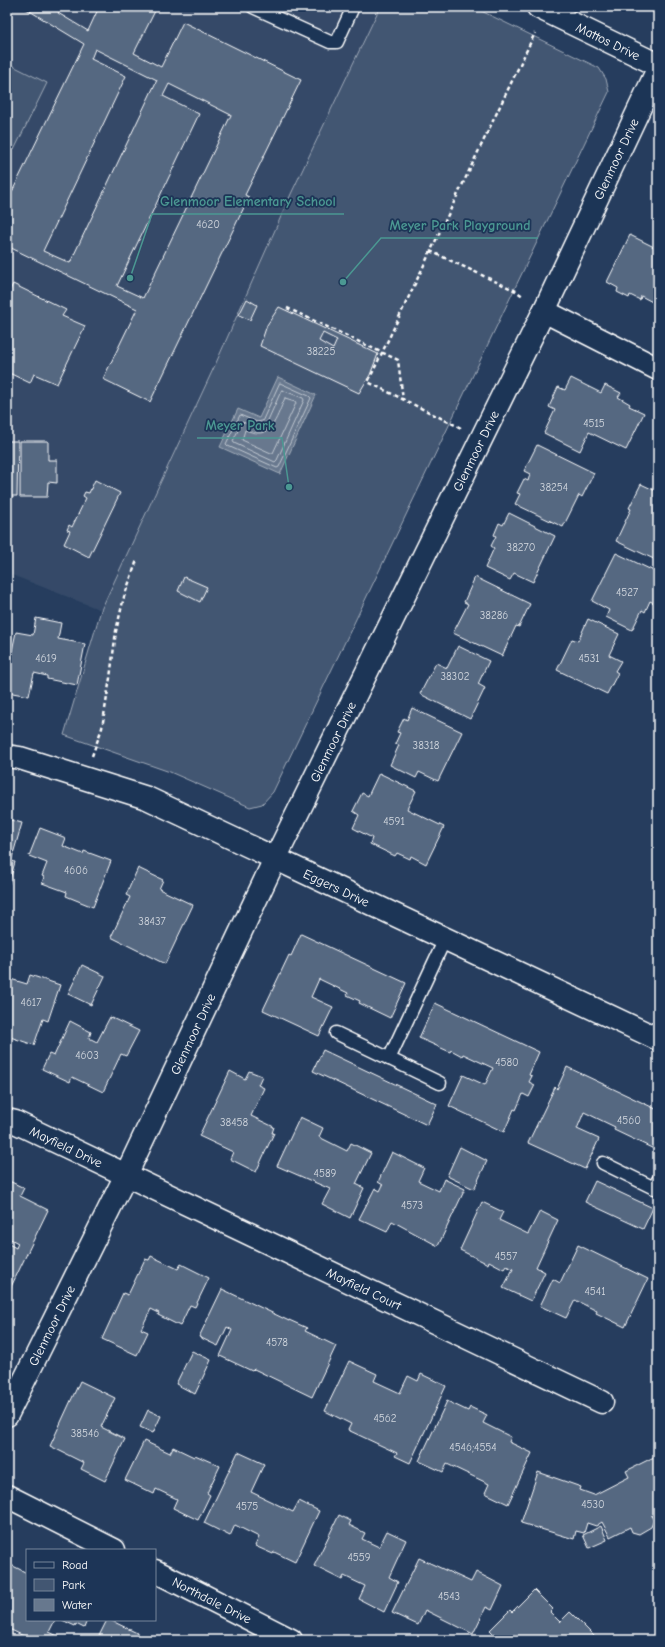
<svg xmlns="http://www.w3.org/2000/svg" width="665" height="1647" font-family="'Comic Neue',sans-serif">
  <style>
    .built { fill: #344a68 }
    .green { fill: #425672; stroke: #a0aab8 }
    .water { fill: #67788e; stroke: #a4aebb }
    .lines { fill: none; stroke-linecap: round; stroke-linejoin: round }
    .shore { stroke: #c2c9d2; stroke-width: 1 }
    .building { fill: #556781; stroke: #fff; fill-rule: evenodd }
    .service-casing { stroke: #fff; stroke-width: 15 }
    .minor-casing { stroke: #fff; stroke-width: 25 }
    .path { stroke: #fff; stroke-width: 2.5; stroke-dasharray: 4 3; stroke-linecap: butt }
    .service { stroke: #1d3557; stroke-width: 12 }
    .minor { stroke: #1d3557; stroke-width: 22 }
    .labels { text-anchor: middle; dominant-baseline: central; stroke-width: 3.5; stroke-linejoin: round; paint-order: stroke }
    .number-label { font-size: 11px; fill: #d4d9e0 }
    .street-label { font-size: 13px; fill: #fff; stroke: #1d3557 }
    .leader { fill: none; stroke: #4b9892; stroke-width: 1.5 }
    .callout-dot { fill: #4b9892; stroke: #1d3557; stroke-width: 1.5 }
    .callout-label { font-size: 14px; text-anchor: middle; font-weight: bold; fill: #4b9892; stroke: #1d3557; stroke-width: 3.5; stroke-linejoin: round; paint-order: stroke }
  </style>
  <rect width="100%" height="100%" fill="#263d5e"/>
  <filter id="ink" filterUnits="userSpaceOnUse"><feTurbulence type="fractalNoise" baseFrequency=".025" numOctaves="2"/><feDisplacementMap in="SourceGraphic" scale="8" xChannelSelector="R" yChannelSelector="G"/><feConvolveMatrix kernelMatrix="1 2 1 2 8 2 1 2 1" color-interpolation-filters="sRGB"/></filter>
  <g filter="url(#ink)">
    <!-- built -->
    <path class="built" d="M7 7H380L291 194 216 363 101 610 7 573Z"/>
    <!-- green -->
    <g class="green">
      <path d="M380 7H473L599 68 606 79 609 92 273 792 262 804 250 807 170 772 64 735 101 610 216 363 291 194Z"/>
      <path d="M7 63 47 83 14 150 7 147Z"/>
    </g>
    <!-- water -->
    <path class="water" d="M278 377 316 395 280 474 220 447 238 409 259 418Z"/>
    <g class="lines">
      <!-- shore -->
      <g class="shore">
        <path d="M280 383 309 396 311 398 279 467 277 468 228 446 226 444 240 415 257 422 262 421Z"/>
        <path d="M282 390 303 398 304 400 277 460 275 462 234 443 233 441 242 422 258 427 266 424Z"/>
        <path d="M285 398 295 401 296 403 273 453H271L242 440 245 430C249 431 253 433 258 433 274 434 279 410 285 398Z"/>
      </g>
    </g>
    <!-- building -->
    <g class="building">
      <path d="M23 7H62L58 13 88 31 99 7H157L134 53 161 67 183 22 301 80 245 195 249 197 150 402 103 379 137 309 7 246V202L84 44ZM95 49 157 80 70 263 43 251 126 76 91 59ZM169 84 231 115 143 298 117 286 199 114 163 96Z"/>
      <path d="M630 235 658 249V305L641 296 640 300 630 295 629 298 617 292 618 288 607 282Z"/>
      <path d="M13 284 66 310 62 316 85 326 57 384 34 374 30 383 7 372V289L10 290Z"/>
      <path d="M247 299 257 305 250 320 239 315Z"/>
      <path d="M279 307 378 354 370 375 359 393 260 346 267 325ZM323 333 337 340 333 349 319 341Z"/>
      <path d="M571 378 601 393 605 385 621 393 618 397 630 404 629 406 644 413 626 450 589 432 580 451 544 433 555 410 549 407 558 387 565 390Z"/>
      <path d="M7 441H18L17 496H7Z"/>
      <path d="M20 441H48V460H57V483L48 482 47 497H20Z"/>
      <path d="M537 445 594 473 582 497 579 495 563 527 515 504 520 494 517 493 524 479 528 481 530 474 524 471Z"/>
      <path d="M95 480 120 493 89 557 64 544 70 531 67 530 69 525 72 527 86 498 83 496 85 492 89 493Z"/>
      <path d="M641 484 658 492V561L616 541 631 509 629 508Z"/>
      <path d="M509 513 555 536 533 582 514 573 510 580 485 568 494 548 491 546 496 536 494 535 499 523 503 525Z"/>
      <path d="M616 553 658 573V595L654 603 650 601 645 612 642 610 632 630 606 617 609 610 592 601Z"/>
      <path d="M184 577 207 587 200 602 178 591Z"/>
      <path d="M475 577 530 604 519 627 516 626 502 656 453 633 468 604 464 602Z"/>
      <path d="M36 618 61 623 58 639 85 644 77 685 47 679V676L34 673 29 696 7 692V665L10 651H12L16 632 33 635Z"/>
      <path d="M588 619 619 634 609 655 621 661 615 671 618 673 607 694 557 670 572 639 578 641Z"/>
      <path d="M458 646 489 661 478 684 485 688 470 719 420 694 436 663 447 668Z"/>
      <path d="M412 708 462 732 438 781 419 772 416 778 390 765 399 745 395 744 400 733 397 732 404 718 407 720Z"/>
      <path d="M379 773 416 791 407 809 444 827 426 864 411 856 410 859 397 853 395 856 370 844 372 838 353 828 359 815 353 811 362 793 368 796Z"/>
      <path d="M7 819 22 823 11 861 15 862 7 890Z"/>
      <path d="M40 828 66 838 63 846 83 854 84 851 111 861 93 907 66 896 67 892 42 883 44 877 42 876 47 863 29 856Z"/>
      <path d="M138 868 163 880 159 889 193 905 165 964 111 937 130 897 126 895Z"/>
      <path d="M301 934 406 983 390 1018 359 1003 360 1001 347 995 348 993 319 979 311 997 333 1007 319 1036 263 1010 289 955 291 956Z"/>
      <path d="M82 965 105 976 91 1005 68 994Z"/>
      <path d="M30 975 60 985 48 1021 43 1019 34 1045 7 1036V978L27 984Z"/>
      <path d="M435 1003 539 1052 529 1075 532 1076 529 1082 535 1085 529 1097 523 1094 516 1110 514 1109 504 1132 449 1106 463 1075 485 1085 493 1068 463 1054 462 1056 451 1050 450 1052 419 1038Z"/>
      <path d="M110 1017 139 1031 126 1056 121 1054 103 1092 72 1077 70 1082 42 1069 49 1054 54 1056 70 1021 91 1032 89 1038 97 1042Z"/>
      <path d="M323 1050 437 1104 427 1125 313 1071Z"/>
      <path d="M567 1067 658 1110V1146L656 1150 614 1130 615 1127 584 1112 577 1129 599 1139 585 1169 528 1143 555 1087 557 1089Z"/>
      <path d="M230 1071 245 1079 249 1071 262 1076 258 1085 264 1088 251 1116 274 1127 272 1133H274L256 1172 230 1159 233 1152 199 1136Z"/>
      <path d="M300 1117 323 1128 319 1137 347 1151 351 1143 371 1153 356 1184 364 1188 350 1218 322 1204 330 1189 277 1166Z"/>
      <path d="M460 1147 487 1161 474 1189 447 1176Z"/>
      <path d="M392 1152 424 1168 418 1181 439 1191 444 1179 465 1189 438 1246 392 1221 387 1232 359 1219 375 1188 380 1191 383 1185 378 1182Z"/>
      <path d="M7 1180 24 1188 20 1196 48 1210 8 1293 7 1243 16 1248 18 1243 7 1237Z"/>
      <path d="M595 1181 653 1208 643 1229 585 1202Z"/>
      <path d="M482 1202 503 1212 499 1220 528 1234 540 1211 558 1220 536 1267 545 1272 531 1301 503 1288 513 1269 506 1266 504 1269 489 1261 488 1264 460 1250Z"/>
      <path d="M578 1245 648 1279 625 1327 596 1313 597 1311 575 1300 566 1318 540 1306 553 1279 560 1283Z"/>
      <path d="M151 1256 178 1269 181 1264 209 1278 195 1307 190 1305 180 1326 158 1315 159 1313 151 1309 141 1329 148 1332 137 1355 102 1339 123 1293 128 1295 145 1259 149 1260Z"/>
      <path d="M222 1289 289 1321V1320L307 1328 305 1331 336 1346 312 1397 254 1369 252 1371 220 1356 232 1330 227 1327 218 1346 199 1337Z"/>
      <path d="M192 1351 211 1360 195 1394 176 1384Z"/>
      <path d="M349 1361 377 1374 374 1381 400 1393 408 1376 418 1381 421 1374 446 1386 410 1463 395 1456 397 1453 348 1430 351 1424 325 1411Z"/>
      <path d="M80 1381 115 1398 101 1427 125 1439 105 1481 81 1469 84 1463 50 1446Z"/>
      <path d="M447 1401 468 1411 470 1407 487 1415 483 1423 511 1437 509 1442 532 1453 508 1504 485 1493 489 1484 447 1464 443 1472 419 1461Z"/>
      <path d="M148 1410 161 1416 153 1433 140 1427Z"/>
      <path d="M144 1441 170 1453 173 1447 194 1457 195 1455 220 1466 207 1493 210 1495 198 1520 173 1508 177 1499 156 1489 154 1494 125 1480Z"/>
      <path d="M238 1452 264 1464 251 1492 293 1512 299 1501 319 1511 295 1562 274 1552 273 1554 255 1546 259 1537 235 1525 230 1536 204 1523Z"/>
      <path d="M658 1455V1513L651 1516 654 1520 651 1527 639 1534 632 1532 630 1527 610 1537 602 1522 596 1526 587 1523 584 1533 576 1531 574 1539 521 1523 538 1472 581 1487 580 1490 594 1495 629 1477 626 1471Z"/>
      <path d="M339 1515 351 1521 349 1525 365 1533 362 1539 379 1547 387 1531 406 1540 389 1577 398 1582 384 1612 359 1599 365 1586 344 1576 342 1580 314 1566Z"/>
      <path d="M601 1526 607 1540 589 1548 583 1535Z"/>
      <path d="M419 1558 471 1582 476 1572 503 1586 492 1610 486 1607 473 1634 425 1610 418 1625 392 1613Z"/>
      <path d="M11 1565 27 1573V1620H55L49 1632 67 1640H38L31 1637 30 1639 7 1628V1573Z"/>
      <path d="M534 1590 553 1609 550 1612 560 1622 570 1612 598 1640H500L490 1630 510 1610 512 1612Z"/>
      <path d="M62 1620H87L84 1628 76 1624 75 1626Z"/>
      <path d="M107 1620H110L137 1633 136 1637 142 1640H97Z"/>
    </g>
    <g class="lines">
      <defs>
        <g id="service">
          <path d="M253 7 330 42H337L353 7"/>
          <path d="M336 1033 440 1083"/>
          <path d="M389 1059 445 939"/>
          <path d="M603 1163 654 1188 658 1180"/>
        </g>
        <g id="minor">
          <path id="s1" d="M538 7 658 65"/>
          <path d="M544 311 658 369"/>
          <path id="s2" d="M7 756 20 758 147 798 658 1039"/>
          <path id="s3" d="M7 1120 15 1122 602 1402"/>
          <path id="s4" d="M7 1415 126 1175 275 859 544 311 658 69"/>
          <path d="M7 1496 114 1550"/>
          <path id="s5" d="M155 1571 291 1640"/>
        </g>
      </defs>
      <!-- service casing -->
      <use href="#service" class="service-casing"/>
      <!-- minor casing -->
      <use href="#minor" class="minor-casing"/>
      <!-- path -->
      <g class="path">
        <path d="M430 251 516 291 524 297"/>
        <path d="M287 308 398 360 403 400"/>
        <path d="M461 428 368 382 535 33"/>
        <path d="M92 756 102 728 110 678 116 631 124 597 137 560"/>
      </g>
      <!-- service -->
      <use href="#service" class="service"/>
      <!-- minor -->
      <use href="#minor" class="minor"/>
    </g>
  </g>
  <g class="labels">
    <!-- number labels -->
    <g class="number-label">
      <text x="208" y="224">4620</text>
      <text x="321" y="351">38225</text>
      <text x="594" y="423">4515</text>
      <text x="554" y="487">38254</text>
      <text x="521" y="547">38270</text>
      <text x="627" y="592">4527</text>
      <text x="494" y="615">38286</text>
      <text x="46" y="658">4619</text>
      <text x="589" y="658">4531</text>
      <text x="455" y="676">38302</text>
      <text x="426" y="745">38318</text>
      <text x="394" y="821">4591</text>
      <text x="76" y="870">4606</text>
      <text x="152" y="921">38437</text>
      <text x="31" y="1002">4617</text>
      <text x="87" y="1055">4603</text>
      <text x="507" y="1062">4580</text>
      <text x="629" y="1120">4560</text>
      <text x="234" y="1122">38458</text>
      <text x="325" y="1173">4589</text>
      <text x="412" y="1205">4573</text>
      <text x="506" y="1256">4557</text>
      <text x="595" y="1291">4541</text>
      <text x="277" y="1342">4578</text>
      <text x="385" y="1418">4562</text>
      <text x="85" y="1433">38546</text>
      <text x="473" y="1447">4546;4554</text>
      <text x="593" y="1504">4530</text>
      <text x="247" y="1506">4575</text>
      <text x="359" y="1557">4559</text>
      <text x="449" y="1596">4543</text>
    </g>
    <!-- street labels -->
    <g class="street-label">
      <text stroke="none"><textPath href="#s1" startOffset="78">Mattos Drive</textPath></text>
      <text stroke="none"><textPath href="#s4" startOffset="1396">Glenmoor Drive</textPath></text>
      <text stroke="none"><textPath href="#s4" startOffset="1072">Glenmoor Drive</textPath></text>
      <text stroke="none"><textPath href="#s4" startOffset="748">Glenmoor Drive</textPath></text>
      <text stroke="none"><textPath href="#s2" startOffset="356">Eggers Drive</textPath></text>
      <text stroke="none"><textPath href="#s4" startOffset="424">Glenmoor Drive</textPath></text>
      <text stroke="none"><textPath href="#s3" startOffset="65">Mayfield Drive</textPath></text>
      <text stroke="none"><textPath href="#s3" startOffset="395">Mayfield Court</textPath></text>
      <text stroke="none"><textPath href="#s4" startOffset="100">Glenmoor Drive</textPath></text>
      <text stroke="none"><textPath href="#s5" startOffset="64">Northdale Drive</textPath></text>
    </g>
  </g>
  <!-- callouts -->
  <path class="leader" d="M130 278L152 214H344M343 282L381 238H538M289 487L282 438H197"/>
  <g class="callout-dot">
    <circle cx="130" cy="278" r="4"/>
    <circle cx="343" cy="282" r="4"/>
    <circle cx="289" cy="487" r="4"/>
  </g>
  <g class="callout-label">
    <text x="248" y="206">Glenmoor Elementary School</text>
    <text x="460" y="230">Meyer Park Playground</text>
    <text x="240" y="430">Meyer Park</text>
  </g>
  <!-- margin -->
  <rect width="665" height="1647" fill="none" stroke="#1d3557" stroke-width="24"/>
  <rect x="12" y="12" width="641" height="1623" fill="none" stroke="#fff" stroke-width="1.5" filter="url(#ink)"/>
  <!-- legend -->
  <rect x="26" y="1549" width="130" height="72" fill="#1d3557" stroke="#77869a"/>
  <rect x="34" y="1562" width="20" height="6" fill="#1d3557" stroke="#77869a"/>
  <text x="62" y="1569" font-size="12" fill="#ffffff">Road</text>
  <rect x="34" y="1579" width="20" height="12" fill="#425672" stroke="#77869a"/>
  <text x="62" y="1589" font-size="12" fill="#ffffff">Park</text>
  <rect x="34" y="1599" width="20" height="12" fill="#67788e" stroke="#77869a"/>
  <text x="62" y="1609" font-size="12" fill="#ffffff">Water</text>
</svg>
